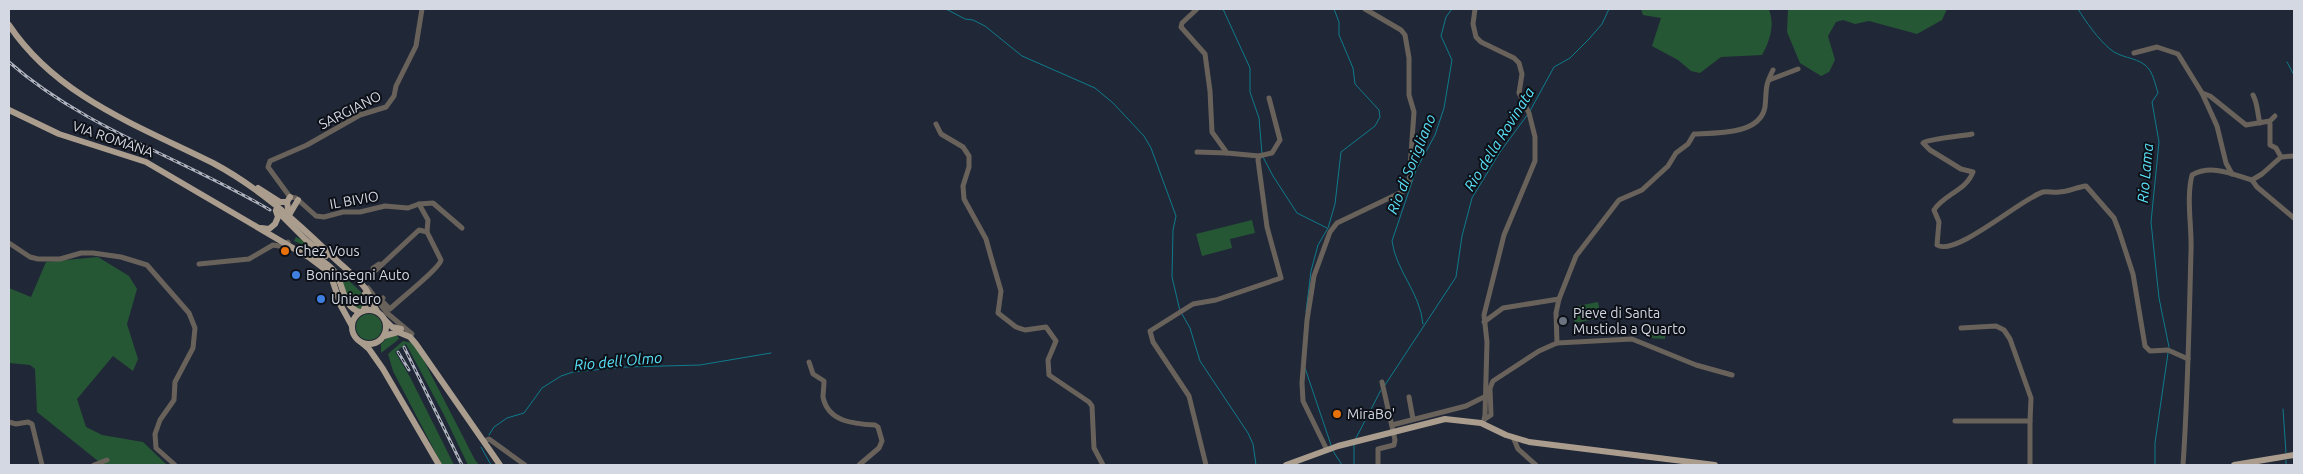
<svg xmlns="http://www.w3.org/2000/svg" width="2303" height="474" font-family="Ubuntu,sans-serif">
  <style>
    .green { fill: #265734 }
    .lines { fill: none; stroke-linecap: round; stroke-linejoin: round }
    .stream { stroke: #0e7c8c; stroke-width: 1 }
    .minor { stroke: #69625b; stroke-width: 5 }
    .major { stroke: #aa9d8d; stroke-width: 6 }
    .rail-casing { stroke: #aeb3bf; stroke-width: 3 }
    .rail { stroke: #0d1017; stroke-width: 1; stroke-dasharray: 4; stroke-linecap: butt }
    .food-dot { fill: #e8710a; stroke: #0d1017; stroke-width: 2 }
    .shop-dot { fill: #3f7fe0; stroke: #0d1017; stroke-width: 2 }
    .worship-dot { fill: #6b7280; stroke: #0d1017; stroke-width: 2 }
    .labels { text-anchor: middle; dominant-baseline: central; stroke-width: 4; stroke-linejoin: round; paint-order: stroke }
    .street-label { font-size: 14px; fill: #d3d8e3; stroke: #0d1017 }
    .poi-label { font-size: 14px; fill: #d3d8e3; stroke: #0d1017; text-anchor: start }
    .water-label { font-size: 15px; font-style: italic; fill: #5ae2f9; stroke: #0d1017 }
  </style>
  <rect width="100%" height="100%" fill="#202737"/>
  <!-- green -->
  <g class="green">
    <path d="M1641 9H1769C1775 26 1770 40 1762 55L1721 57 1700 73 1691 71 1678 60 1652 46 1661 18 1643 15Z"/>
    <path d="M1788 9H1947L1942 20 1917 34 1869 21 1855 24 1843 20 1836 22 1828 36 1835 60 1829 72 1821 76 1800 63 1787 32Z"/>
    <path d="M1252 220 1255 233 1230 239 1232 248 1202 256 1196 234Z"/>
    <path d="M296 237 306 242 360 291 365 298 364 307 360 309 352 306 342 282 312 253 310 248 294 241Z"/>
    <path d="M98 257 129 276 137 289 127 324 138 359 133 371 113 356 77 399 86 427 102 435 143 442 167 465H103L37 412 35 369 30 365 9 363V288L31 297 46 262Z"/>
    <path d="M1598 302 1601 318 1575 323 1572 307Z"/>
    <circle cx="369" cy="327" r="13"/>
    <path d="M1650 324 1666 325 1667 335H1665V339L1648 338Z"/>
    <path d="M397 335 399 339 381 353V344L389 336Z"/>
    <path d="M403 341 412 343 421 355 475 460 479 465H468L444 415 406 344 395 352 410 377 454 465H442L393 371 388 354Z"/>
  </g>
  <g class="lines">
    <!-- stream -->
    <g class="stream">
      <path d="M946 9 965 19 973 20 985 26 1022 56 1095 88 1113 103 1144 136 1151 148 1176 216 1173 230 1172 277 1180 311"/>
      <path d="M1223 9 1250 68V92L1259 118 1262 154"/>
      <path d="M2078 9C2086 22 2098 39 2110 49 2120 58 2135 57 2145 65 2153 71 2155 84 2158 93L2152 102 2159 142 2151 222 2159 298 2169 347"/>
      <path d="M2287 62 2294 75"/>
      <path d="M1530 111 1554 67 1570 58 1589 39 1602 24 1609 9"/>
      <path d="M1263 157 1273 176 1297 213 1327 228"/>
      <path d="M1306 312 1311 271 1318 245 1328 228 1335 204 1341 152 1375 126 1380 117 1379 110 1355 84 1353 68 1339 35V22L1334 9"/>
      <path d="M1182 314 1190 328 1200 361 1248 433 1253 444 1256 465"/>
      <path d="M1423 324C1420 292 1396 271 1392 241L1416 170 1435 135 1444 108 1452 60 1441 36 1446 17 1452 9"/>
      <path d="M1305 368 1331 445"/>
      <path d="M1385 385 1456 277 1462 236 1472 198 1500 152 1528 114"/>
      <path d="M2283 409 2286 453"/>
      <path d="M489 435 494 427 507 418 524 413 542 388 561 376 573 372 626 367 700 365 771 353"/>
      <path d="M1355 440 1381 390"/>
      <path d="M481 447 491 465"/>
      <path d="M1333 451 1342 465"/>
      <path d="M2286 460V465"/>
      <path d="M1354 465V443"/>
      <path d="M2155 465V443L2168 353"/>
    </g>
    <!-- minor -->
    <g class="minor">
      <path d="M422 9 416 46 396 86 394 96 386 107 360 115 307 145 270 161 268 167 290 197 296 198 316 216 324 217 343 212H360L385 206 408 208 419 204 428 220 427 232"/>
      <path d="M1197 9 1182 23 1181 27 1205 54 1210 91 1212 132 1227 153 1259 156"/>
      <path d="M1475 9 1473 24 1476 37 1481 42 1514 58 1519 63 1522 74 1519 93 1529 113 1535 137V161L1504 235 1484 315 1487 342 1485 415 1483 424"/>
      <path d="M2134 53 2157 47 2178 54 2202 93 2217 126 2226 163 2232 174"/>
      <path d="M1769 80 1798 69"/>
      <path d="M2202 93 2210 96 2246 125 2270 121 2275 116"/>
      <path d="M2253 95C2258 104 2257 113 2260 123"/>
      <path d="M936 124 941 134 963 147 969 156V167L963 186 964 199 986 239 991 257 1001 291 998 313 1016 327 1025 330 1046 327 1056 341 1048 360 1049 375 1089 402 1092 406 1094 448 1103 465"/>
      <path d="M2270 124V145L2276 148 2281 157"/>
      <path d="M1972 134C1963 136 1927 139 1923 143L1930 150 1961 169 1973 172C1966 191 1944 194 1934 210L1939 222 1937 245C1956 257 2022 198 2043 192 2048 191 2054 193 2059 192 2068 192 2077 187 2086 186L2114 218 2119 231 2133 274 2145 346 2150 351 2168 350 2188 359"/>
      <path d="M1197 152 1227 153"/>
      <path d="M2294 156 2281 157 2262 174 2252 180 2257 187 2294 218"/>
      <path d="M419 204 433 203 462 228"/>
      <path d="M9 243 30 257 38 259H60L81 253H93L121 257 147 265 189 313 195 328 193 348 175 382 174 400 160 420 155 434 156 448 175 465"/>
      <path d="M199 264 249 259 273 245 279 246 288 242"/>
      <path d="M381 265 379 264 373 268 374 272 419 230 427 232 441 260C440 268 399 300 390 309L381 300 383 298"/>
      <path d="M368 288 387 313 412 334"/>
      <path d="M1484 322 1503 308 1559 299 1576 256 1619 200 1642 190 1668 166 1676 153 1688 144 1694 134C1716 133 1760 135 1765 107 1767 89 1764 88 1773 70"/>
      <path d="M1961 328 1996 326 2004 330 2010 339 2031 398 2030 421"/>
      <path d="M1557 343 1632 339 1696 365 1732 375"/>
      <path d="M809 362 813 374 824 381C824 387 823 392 823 397 828 422 854 424 875 425L878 427 882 441 879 448 859 465"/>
      <path d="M1409 397 1413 419"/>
      <path d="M1485 419 1491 415 1490 388 1493 381 1539 351 1557 343 1556 313 1559 299"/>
      <path d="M1955 421H2030V465"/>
      <path d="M9 422 16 424 28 422 32 424 42 465"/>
      <path d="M1392 425 1466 406 1484 397"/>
      <path d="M1513 437 1518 449 1536 465"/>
      <path d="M484 441 489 439 525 465"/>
      <path d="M1327 450 1303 401 1302 383 1307 320 1314 276 1330 232 1337 223 1406 190 1409 182 1414 112 1409 95V58L1405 35 1401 30 1365 9"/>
      <path d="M94 465 107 460"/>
      <path d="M1206 465 1189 396 1153 342 1150 331 1193 304 1216 300 1281 278 1267 227 1258 160 1259 156 1272 153 1280 140 1269 98"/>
      <path d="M1378 465V449L1394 445 1395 440 1382 382"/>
      <path d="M2183 465C2188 394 2189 323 2191 251 2192 226 2186 199 2192 175 2211 164 2232 174 2252 180"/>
    </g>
    <!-- major -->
    <g class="major">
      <path d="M9 25C57 97 139 126 213 163 258 187 296 221 332 256 343 267 356 276 365 288 370 295 372 304 377 311"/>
      <path d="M9 110 59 134 146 162 310 258 326 270 332 279 341 306 352 326"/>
      <path d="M258 188 280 202H287"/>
      <path d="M276 210 306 240 326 256"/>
      <path d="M289 215 287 202 290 197"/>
      <path d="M289 215 298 200"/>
      <path d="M261 228 269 229 275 224 278 217 276 211"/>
      <path d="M306 251C316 257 327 262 334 271 345 285 341 306 360 312"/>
      <circle cx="369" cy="327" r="17"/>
      <path d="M363 311 367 303 365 294"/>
      <path d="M385 320 392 327 401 329"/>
      <path d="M384 336 398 332 410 337 416 344 500 465"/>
      <path d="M362 343 369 349 383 369 439 465"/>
      <path d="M1286 465 1338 446 1445 419 1481 423 1506 435 1529 442 1715 465"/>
      <path d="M2234 465 2294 455"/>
    </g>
    <defs>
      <g id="rail">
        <path d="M9 62C84 128 184 159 270 210"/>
        <path d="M404 347 462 465"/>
        <path d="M398 352 409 370"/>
      </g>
    </defs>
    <!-- rail casing -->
    <use href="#rail" class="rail-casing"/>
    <!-- rail -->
    <use href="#rail" class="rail"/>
  </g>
  <!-- markers -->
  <g class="food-dot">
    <circle cx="285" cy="251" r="5"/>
    <circle cx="1337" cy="414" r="5"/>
  </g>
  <g class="shop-dot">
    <circle cx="296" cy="275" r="5"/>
    <circle cx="321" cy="299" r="5"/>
  </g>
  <circle class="worship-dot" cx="1563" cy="321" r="5"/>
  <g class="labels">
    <!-- street labels -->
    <g class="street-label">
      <text transform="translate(350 110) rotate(-27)">SARGIANO</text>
      <text transform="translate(113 139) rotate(19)">VIA ROMANA</text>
      <text transform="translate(354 200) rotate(-10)">IL BIVIO</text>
    </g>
    <!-- poi labels -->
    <g class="poi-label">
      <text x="295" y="251">Chez Vous</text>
      <text x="306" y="275">Boninsegni Auto</text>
      <text x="331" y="299">Unieuro</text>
      <text x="1573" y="313">Pieve di Santa<tspan x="1573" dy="16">Mustiola a Quarto</tspan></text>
      <text x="1347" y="414">MiraBo'</text>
    </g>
    <!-- water labels -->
    <g class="water-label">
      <text transform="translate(1499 139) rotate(-58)">Rio della Rovinata</text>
      <text transform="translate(1411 164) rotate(-68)">Rio di Sorigliano</text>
      <text transform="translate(2145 173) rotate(-85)">Rio Lama</text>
      <text transform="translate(618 361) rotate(-5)">Rio dell'Olmo</text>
    </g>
  </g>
  <!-- border -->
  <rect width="2303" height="474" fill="none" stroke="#d3d8e3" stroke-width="20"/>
</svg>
